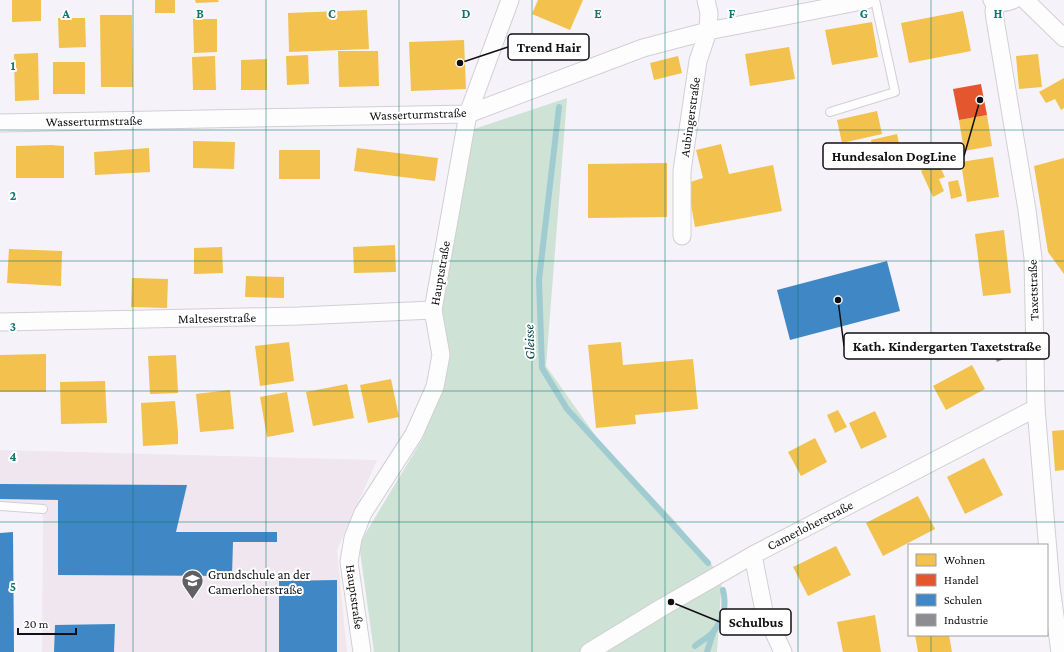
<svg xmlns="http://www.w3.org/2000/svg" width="1064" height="652" font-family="'Crimson Pro',serif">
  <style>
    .education { fill: #f0e6f0 }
    .green { fill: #cee2d6 }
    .homes { fill: #f2c14e }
    .shops { fill: #e4572e }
    .schools { fill: #3f88c5 }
    .industry { fill: #8d8d92 }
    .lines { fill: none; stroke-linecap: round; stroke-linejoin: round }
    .stream { stroke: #a0ccd1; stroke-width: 6 }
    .lane-casing { stroke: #d1cfd3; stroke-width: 10 }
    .street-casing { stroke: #d1cfd3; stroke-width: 19 }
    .lane { stroke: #fefdfe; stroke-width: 8 }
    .street { stroke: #fefdfe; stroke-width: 17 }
    .grid { fill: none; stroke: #0f766e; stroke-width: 1; stroke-opacity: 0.55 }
    .labels { text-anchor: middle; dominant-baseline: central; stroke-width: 4; stroke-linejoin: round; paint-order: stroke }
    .street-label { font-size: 13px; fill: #100f13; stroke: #fff }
    .poi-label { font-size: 13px; fill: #100f13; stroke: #fff; text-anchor: start }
    .water-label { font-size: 14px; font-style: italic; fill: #004044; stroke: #fff }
    .grid-label { font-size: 13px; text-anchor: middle; font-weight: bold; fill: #0f766e; stroke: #fff; stroke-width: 4; stroke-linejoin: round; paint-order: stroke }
    .leader { fill: none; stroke: #100f13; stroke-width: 1.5 }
    .callout-dot { fill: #100f13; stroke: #fff; stroke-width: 1.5 }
    .callout { fill: #fff; stroke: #100f13; stroke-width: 1.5 }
    .callout-label { font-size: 14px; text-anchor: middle; font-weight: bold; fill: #100f13 }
  </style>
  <rect width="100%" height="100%" fill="#f5f3f9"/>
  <!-- education -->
  <path class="education" d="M0 450 377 460 337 550 347 652H42L43 507 0 506Z"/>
  <!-- green -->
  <path class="green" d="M567 98 546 366 600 442 675 521 722 577 717 652H374L359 544 423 438 441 388 448 355 442 304 474 129Z"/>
  <!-- homes -->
  <g class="homes">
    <path d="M12 0H41V21L12 22Z"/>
    <rect x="155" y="0" width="20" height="13"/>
    <path d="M195 0H218L219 2 196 3Z"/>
    <path d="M538 0H583L570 30 532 14Z"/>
    <path d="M367 10 369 49 289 52 288 13Z"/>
    <path d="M963 11 971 51 909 63 901 23Z"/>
    <path d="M100 15H132L133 87H101Z"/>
    <path d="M58 18H85L86 47 59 48Z"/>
    <path d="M193 19H217V52L194 53Z"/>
    <path d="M872 22 878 57 832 65 825 30Z"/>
    <path d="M464 40 466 89 411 91 409 42Z"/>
    <path d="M789 47 795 79 750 86 745 54Z"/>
    <path d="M338 51H378L379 86 339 87Z"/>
    <path d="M38 53 39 100 15 101 14 54Z"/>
    <path d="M1038 54 1042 87 1019 89 1016 56Z"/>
    <path d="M308 55 309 84 287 85 286 56Z"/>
    <path d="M215 56 216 90H193L192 57Z"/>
    <path d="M678 56 682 73 654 80 650 63Z"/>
    <path d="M267 59V90H241V60Z"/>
    <rect x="53" y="62" width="32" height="32"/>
    <path d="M1064 78V108L1061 110 1055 99 1046 103 1039 92Z"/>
    <path d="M877 111 882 134 842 143 837 120Z"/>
    <path d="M987 115 992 146 964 151 959 120Z"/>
    <path d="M897 134 902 158 876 164 871 140Z"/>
    <path d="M193 141 235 142 234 169 193 168Z"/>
    <path d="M721 144 729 174 773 165 782 211 695 227 687 183 703 178 696 150Z"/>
    <path d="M51 145 64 146V178H16V146Z"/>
    <path d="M149 148 150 172 95 175 94 152Z"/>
    <path d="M357 148 438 158 435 181 354 171Z"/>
    <rect x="279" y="150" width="41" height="29"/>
    <path d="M993 157 999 197 967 202 961 162Z"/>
    <path d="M1064 158V274L1048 252 1034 166Z"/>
    <path d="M667 163V217L588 218V164Z"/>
    <path d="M938 163 945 177 939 179 944 191 933 197 921 171Z"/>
    <path d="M958 180 962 196 951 199 948 182Z"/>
    <path d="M1004 230 1011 293 983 296 975 234Z"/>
    <path d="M395 245 396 272 354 273 353 247Z"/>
    <path d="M222 247 223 273 194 274V248Z"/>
    <path d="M9 249 62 251 61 286 7 283Z"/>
    <path d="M246 276 284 277V298L245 297Z"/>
    <path d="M132 278 168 279 167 308 131 307Z"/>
    <path d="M289 342 294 381 260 386 255 346Z"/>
    <path d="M621 342 623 365 693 359 698 409 635 415 636 424 596 428 588 345Z"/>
    <path d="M46 354V392H0V355Z"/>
    <path d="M176 355 178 393 150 394 148 356Z"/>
    <path d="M972 365 985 389 946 410 933 386Z"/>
    <path d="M391 379 399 417 368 423 360 385Z"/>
    <path d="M105 381 107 423 61 424 60 382Z"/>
    <path d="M347 384 354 418 313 426 306 392Z"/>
    <path d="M230 390 234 429 200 432 196 394Z"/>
    <path d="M287 392 294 432 267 437 260 397Z"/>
    <path d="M175 401 178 432V444L143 446 141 403Z"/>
    <path d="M838 410 847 427 835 433 827 415Z"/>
    <path d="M875 411 887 437 861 449 849 423Z"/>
    <path d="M1064 430V470L1055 471 1052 431Z"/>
    <path d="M815 438 827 462 801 476 788 452Z"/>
    <path d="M984 458 1003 495 965 514 947 477Z"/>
    <path d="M918 496 935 529 883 556 866 523Z"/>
    <path d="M836 546 851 575 808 596 793 567Z"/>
    <path d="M875 615 881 652H843L837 622Z"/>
    <path d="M915 635H949L952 652H918Z"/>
  </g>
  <!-- shops -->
  <path class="shops" d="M981 84 987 115 959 120 953 89Z"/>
  <!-- schools -->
  <g class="schools">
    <path d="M887 261 900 311 790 340 777 290Z"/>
    <path d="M0 484 187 485 176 532H277V542H233L232 576 58 575V500L0 499Z"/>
    <path d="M13 532 14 652H0V533Z"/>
    <path d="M337 580V652H279V581Z"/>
    <path d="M115 624 114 652H54L55 625Z"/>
  </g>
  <!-- industry -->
  <path class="industry" d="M1008 339 1015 354 997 362 990 347Z"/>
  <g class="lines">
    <!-- stream -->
    <g class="stream">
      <path d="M559 107 539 280 542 368 567 409 708 563"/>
      <path d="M695 646C701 641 709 637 713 632 724 619 727 606 723 590"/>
      <path d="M707 652 713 633"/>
    </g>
    <defs>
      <g id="lane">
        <path d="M830 112 895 92 875 0"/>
        <path d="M0 506 43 509"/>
      </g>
      <g id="street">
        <path d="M992 0C999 4 1006 3 1013 0"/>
        <path d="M1025 0 1064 38"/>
        <path d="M996 2 994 11 995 19 1027 210 1033 258 1036 408 1051 587 1060 652"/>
        <path d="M0 123 468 114 643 48 708 31 867 0"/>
        <path d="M682 236V171L698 61 708 31 709 13 706 0"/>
        <path d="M0 322 299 316 433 310"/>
        <path d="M753 555 764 611 783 652"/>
        <path d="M362 652 349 562 353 538 363 513 414 434 435 387 441 355 433 310 468 114 510 0"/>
        <path d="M589 652 661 608 753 555 1036 408"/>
      </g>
    </defs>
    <!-- lane casing -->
    <use href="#lane" class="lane-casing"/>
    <!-- street casing -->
    <use href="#street" class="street-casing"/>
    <!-- lane -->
    <use href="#lane" class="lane"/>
    <!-- street -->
    <use href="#street" class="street"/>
  </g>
  <!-- grid -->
  <path class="grid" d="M133 0V652M266 0V652M399 0V652M532 0V652M665 0V652M798 0V652M931 0V545M0 130H1064M0 261H1064M0 391H1064M0 522H1064M931 635V652"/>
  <!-- icons -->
  <defs>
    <symbol id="school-pin" viewBox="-11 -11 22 30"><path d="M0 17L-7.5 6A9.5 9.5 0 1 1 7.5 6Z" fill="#605f64" stroke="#fff"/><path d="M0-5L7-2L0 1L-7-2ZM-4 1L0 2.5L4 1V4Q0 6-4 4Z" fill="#fff"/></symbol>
  </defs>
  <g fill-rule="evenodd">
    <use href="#school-pin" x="180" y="568" width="25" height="34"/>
  </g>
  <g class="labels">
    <!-- street labels -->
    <g class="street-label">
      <text transform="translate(418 114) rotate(-2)">Wasserturmstraße</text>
      <text transform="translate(690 117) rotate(-82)">Aubingerstraße</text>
      <text transform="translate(94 121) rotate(-1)">Wasserturmstraße</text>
      <text transform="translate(440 273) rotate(-80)">Hauptstraße</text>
      <text transform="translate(1033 290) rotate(-92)">Taxetstraße</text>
      <text transform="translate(217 318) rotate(-1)">Malteserstraße</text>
      <text transform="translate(810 525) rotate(-27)">Camerloherstraße</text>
      <text transform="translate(355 597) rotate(82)">Hauptstraße</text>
    </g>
    <!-- poi labels -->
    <g class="poi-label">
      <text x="208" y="574">Grundschule an der<tspan x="208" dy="15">Camerloherstraße</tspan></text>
    </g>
    <!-- water labels -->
    <g class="water-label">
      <text transform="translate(529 342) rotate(-92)">Gleisse</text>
    </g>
  </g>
  <g class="grid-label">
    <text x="66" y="18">A</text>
    <text x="200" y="18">B</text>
    <text x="332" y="18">C</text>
    <text x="466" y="18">D</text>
    <text x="598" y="18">E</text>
    <text x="732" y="18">F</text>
    <text x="864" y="18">G</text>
    <text x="998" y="18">H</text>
    <text x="13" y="70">1</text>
    <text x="13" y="200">2</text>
    <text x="13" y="331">3</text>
    <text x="13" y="461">4</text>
    <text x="13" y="591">5</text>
  </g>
  <!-- callouts -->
  <path class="leader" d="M460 63L508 47M980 100L964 156M838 300L844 346M671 602L720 622"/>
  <g class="callout-dot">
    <circle cx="460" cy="63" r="4"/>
    <circle cx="980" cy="100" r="4"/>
    <circle cx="838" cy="300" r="4"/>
    <circle cx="671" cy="602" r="4"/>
  </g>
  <g class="callout">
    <rect x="508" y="34" width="81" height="26" rx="4"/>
    <rect x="823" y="143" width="141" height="26" rx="4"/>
    <rect x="844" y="333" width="205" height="26" rx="4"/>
    <rect x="720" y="609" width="71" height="26" rx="4"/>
  </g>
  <g class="callout-label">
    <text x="549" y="52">Trend Hair</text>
    <text x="894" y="161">Hundesalon DogLine</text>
    <text x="947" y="351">Kath. Kindergarten Taxetstraße</text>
    <text x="756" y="627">Schulbus</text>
  </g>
  <!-- legend -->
  <rect x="908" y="544" width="140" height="92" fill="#ffffff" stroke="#9f9fa1"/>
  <rect x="916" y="554" width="20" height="12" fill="#f2c14e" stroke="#9f9fa1"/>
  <text x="944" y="564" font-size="12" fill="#100f13">Wohnen</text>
  <rect x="916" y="574" width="20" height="12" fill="#e4572e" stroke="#9f9fa1"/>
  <text x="944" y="584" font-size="12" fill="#100f13">Handel</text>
  <rect x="916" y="594" width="20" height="12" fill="#3f88c5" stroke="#9f9fa1"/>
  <text x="944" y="604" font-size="12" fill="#100f13">Schulen</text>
  <rect x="916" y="614" width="20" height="12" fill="#8d8d92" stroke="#9f9fa1"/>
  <text x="944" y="624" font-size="12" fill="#100f13">Industrie</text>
  <!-- scale -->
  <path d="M18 628v6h58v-6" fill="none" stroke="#100f13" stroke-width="2"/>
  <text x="24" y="628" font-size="12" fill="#100f13" stroke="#ffffff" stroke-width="3" paint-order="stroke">20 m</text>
</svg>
